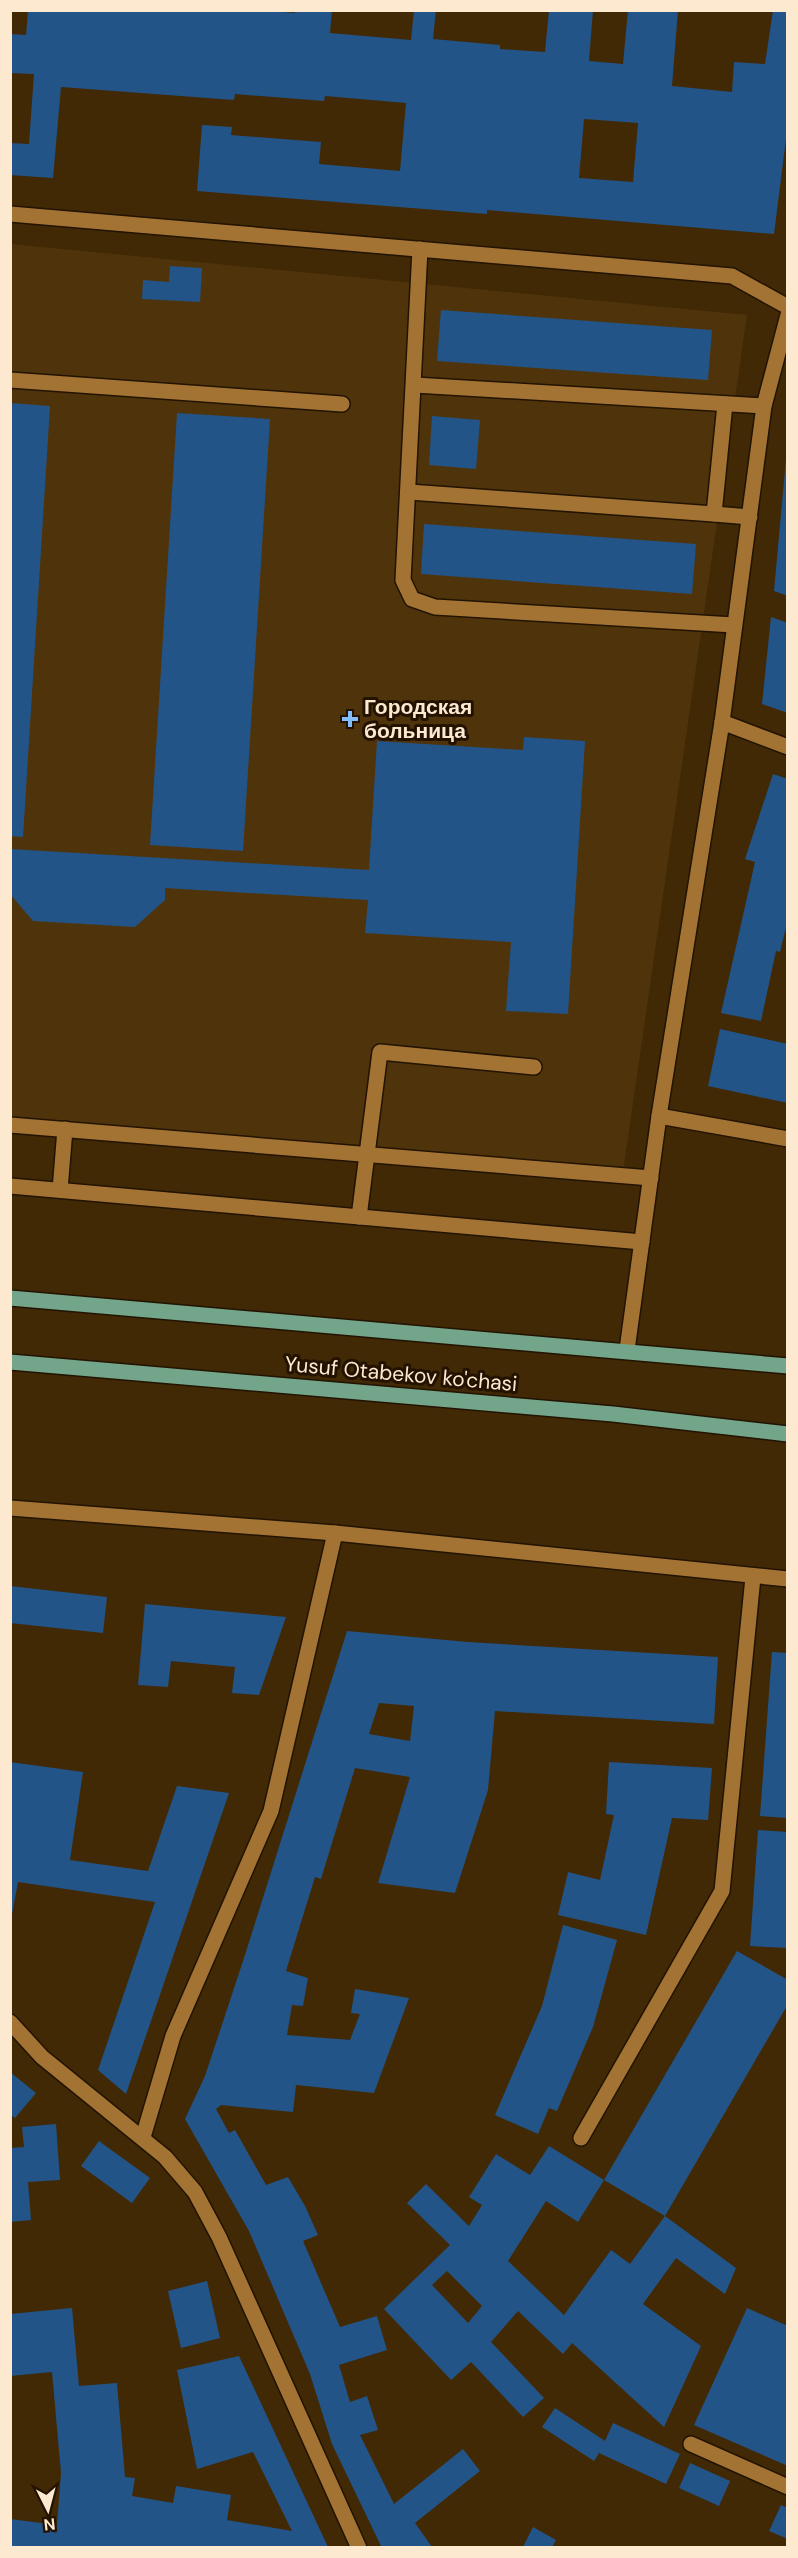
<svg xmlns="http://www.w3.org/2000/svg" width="798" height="2558" font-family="'DM Sans',sans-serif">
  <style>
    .built { fill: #4f340b }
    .building { fill: #235487; fill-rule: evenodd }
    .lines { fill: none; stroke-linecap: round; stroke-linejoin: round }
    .minor-casing { stroke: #221302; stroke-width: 18 }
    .major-casing { stroke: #221302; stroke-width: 18 }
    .minor { stroke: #a37334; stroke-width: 15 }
    .major { stroke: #72a589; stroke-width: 15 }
    .poi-dot { fill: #83bcfb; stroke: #241200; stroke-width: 2 }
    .labels { text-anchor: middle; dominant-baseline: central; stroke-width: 6; stroke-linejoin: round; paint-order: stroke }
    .poi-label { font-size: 21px; font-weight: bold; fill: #fde8d0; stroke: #241200; text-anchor: start }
    .street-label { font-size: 21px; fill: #fde8d0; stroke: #241200 }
  </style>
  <rect width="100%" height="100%" fill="#412905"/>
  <!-- built -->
  <path class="built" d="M10 244 747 315 623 1172 11 1123Z"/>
  <!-- building -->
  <g class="building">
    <path d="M28 10H258L295 13V10H332L330 33 411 40 414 10H436L433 39 500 45V49L545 52 549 10H593L589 61 623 64 628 10H678L672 86 732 92 734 62 765 64 773 10H788V123L774 234 487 210V214L197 191 202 125 232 127 231 135 321 142 319 164 400 171 406 103 325 96 324 101 235 94 234 100 61 87 53 178 10 175V143L29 144 34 74 10 73V34L26 35ZM584 119 638 123 633 182 579 178Z"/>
    <path d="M170 266 202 268 200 302 142 299 143 280 169 282Z"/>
    <path d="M441 310 712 330 708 380 437 361Z"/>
    <path d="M10 403 50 406 23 837 10 836Z"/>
    <path d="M177 413 270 419 243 851 150 845Z"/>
    <path d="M432 416 480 420 476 469 429 465Z"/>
    <path d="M786 459H788V596L774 591Z"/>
    <path d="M424 524 696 544 692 594 421 574Z"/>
    <path d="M771 617 788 623V713L762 704Z"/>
    <path d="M524 737 585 741 568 1014 506 1011 511 942 365 933 368 900 165 888V900L135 927 33 921 10 894V849L369 870 377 741 523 750Z"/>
    <path d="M773 774 788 779V919L780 952 776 951 761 1021 721 1013 755 862 745 859Z"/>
    <path d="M720 1029 788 1044V1103L708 1086Z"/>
    <path d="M10 1586 107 1597 103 1633 10 1623Z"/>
    <path d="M145 1604 286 1617 259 1695 232 1693 235 1667 171 1661 168 1687 138 1685Z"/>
    <path d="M347 1631 468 1642 718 1657 714 1724 495 1711 488 1790 455 1893 378 1883 410 1777 355 1768 321 1879 315 1877 286 1971 308 1978 303 2006 292 2005 287 2035 350 2040 360 2014 351 2013 355 1989 409 1998 374 2093 296 2085 293 2112 221 2105 216 2109 229 2133 235 2130 266 2185 288 2177 305 2206 318 2235 303 2241 340 2327 377 2316 387 2350 339 2365 350 2402 367 2396 378 2430 360 2435 394 2504 463 2449 480 2471 415 2523 432 2547 381 2546 332 2444 310 2374 249 2231 185 2119 205 2076 244 1958ZM379 1703 414 1706 410 1741 369 1734Z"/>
    <path d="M772 1652 788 1653V1818L760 1816Z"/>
    <path d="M10 1762 83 1772 70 1860 148 1871 177 1786 229 1793 126 2094 98 2070 155 1902 18 1882 10 1925Z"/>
    <path d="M609 1762 712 1768 708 1820 672 1818 646 1935 558 1915 568 1872 600 1880 614 1815 606 1814Z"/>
    <path d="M758 1830 788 1832V1948L750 1946Z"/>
    <path d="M563 1925 617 1940 593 2027 557 2111 549 2108 538 2134 495 2115 542 2006Z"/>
    <path d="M737 1951 788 1980V2004L665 2216 604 2180Z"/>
    <path d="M10 2072 36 2093 15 2118 10 2114Z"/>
    <path d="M56 2124 60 2180 28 2182 31 2220 10 2222V2148L24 2147 22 2127Z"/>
    <path d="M99 2141 150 2178 132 2203 81 2166Z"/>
    <path d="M549 2146 604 2180 578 2222 546 2201 508 2261 564 2315 611 2250 630 2264 665 2216 736 2268 725 2294 676 2258 643 2304 701 2346 664 2427 572 2343 563 2354 518 2311 491 2342 544 2398 523 2417 471 2362 451 2380 384 2309 450 2245 407 2203 426 2184 469 2226 482 2205 469 2197 496 2154 530 2175ZM447 2271 482 2306 468 2323 432 2285Z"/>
    <path d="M207 2281 220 2338 181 2348 168 2291Z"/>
    <path d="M72 2308 79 2386 117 2383 125 2477 135 2478 132 2496 173 2503 176 2486 231 2495 227 2520 292 2531 253 2452 197 2469 177 2370 239 2356 328 2547H10V2519L57 2525 61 2473 52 2372 10 2376V2314Z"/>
    <path d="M747 2308 788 2326V2466L694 2425Z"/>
    <path d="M555 2408 605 2441 613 2423 680 2454 666 2484 599 2453 594 2461 542 2427Z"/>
    <path d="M690 2463 730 2481 719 2506 679 2488Z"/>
    <path d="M781 2505 788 2508V2539L769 2531Z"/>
    <path d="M533 2527 556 2540 552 2547H523Z"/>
  </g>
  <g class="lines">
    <defs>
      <g id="minor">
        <path d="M10 214 732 276 788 307"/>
        <path d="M420 249 403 580 412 599 435 607 734 625"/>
        <path d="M10 380 342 404"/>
        <path d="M415 385 764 406"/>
        <path d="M409 492 714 514 725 404"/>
        <path d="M714 514 750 517"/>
        <path d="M722 722 788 747"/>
        <path d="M659 1116 788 1139"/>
        <path d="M10 1125 651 1178"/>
        <path d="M10 1186 642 1242"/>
        <path d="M60 1190 65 1129"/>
        <path d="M359 1217 380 1052 534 1067"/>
        <path d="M627 1350 659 1116 722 722 764 406 788 315"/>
        <path d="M10 1508 335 1533 788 1579"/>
        <path d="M10 2022 42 2057 165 2157 195 2192 219 2237 359 2548"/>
        <path d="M143 2137 173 2036 271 1811 335 1533"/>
        <path d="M581 2138 722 1891 753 1577"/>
        <path d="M691 2444 788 2487"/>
      </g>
      <g id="major">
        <path d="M10 1298 788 1366"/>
        <path d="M10 1362 613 1414 788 1434"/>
      </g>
    </defs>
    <!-- minor casing -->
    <use href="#minor" class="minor-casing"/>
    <!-- major casing -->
    <use href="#major" class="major-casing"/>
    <!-- minor -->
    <use href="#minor" class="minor"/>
    <!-- major -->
    <use href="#major" class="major"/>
  </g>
  <!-- markers -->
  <path class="poi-dot" d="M347 710h6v6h6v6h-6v6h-6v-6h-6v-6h6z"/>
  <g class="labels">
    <!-- poi labels -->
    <g class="poi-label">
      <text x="364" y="707">Городская<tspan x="364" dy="24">больница</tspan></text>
    </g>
    <!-- street labels -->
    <g class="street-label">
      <text transform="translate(401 1374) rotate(5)">Yusuf Otabekov ko'chasi</text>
    </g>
  </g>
  <!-- border -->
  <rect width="798" height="2558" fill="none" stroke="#fde8d0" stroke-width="24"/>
  <!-- north arrow -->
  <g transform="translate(48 2510) rotate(174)" stroke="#241200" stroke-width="4.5" paint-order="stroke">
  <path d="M0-4.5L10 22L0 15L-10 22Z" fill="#fde8d0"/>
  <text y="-9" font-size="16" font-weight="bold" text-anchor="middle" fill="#fde8d0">N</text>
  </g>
</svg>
